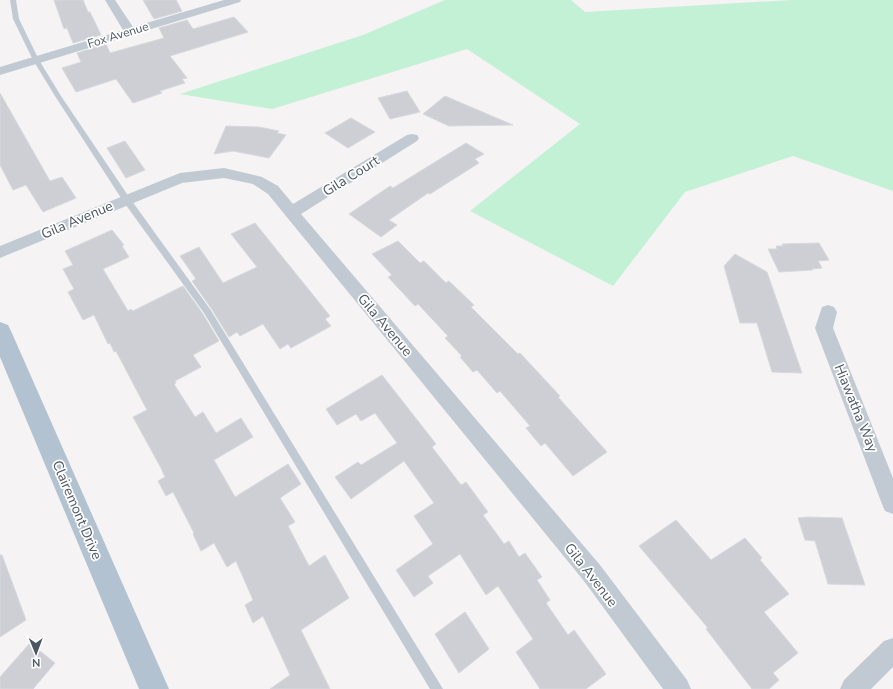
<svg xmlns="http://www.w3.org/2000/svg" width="893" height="689" font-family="'Nunito Sans',sans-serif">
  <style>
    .green { fill: #c3f1d5 }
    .building { fill: #cdcfd5; stroke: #d7d9de }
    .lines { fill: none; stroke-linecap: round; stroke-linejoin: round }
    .service { fill: #c1cad2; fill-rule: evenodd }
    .minor { fill: #c1cad2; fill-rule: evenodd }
    .primary { fill: #b3c2d1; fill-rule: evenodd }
    .labels { text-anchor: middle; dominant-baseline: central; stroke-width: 3.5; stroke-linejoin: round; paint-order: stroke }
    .far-street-label { font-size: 12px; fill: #4a5661; stroke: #fff }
    .street-label { font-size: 14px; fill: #4a5661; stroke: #fff }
  </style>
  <rect width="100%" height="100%" fill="#f5f3f3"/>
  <!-- green -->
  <path class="green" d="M445 0H571L585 12 792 0H893V191L793 156 685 192 613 286 470 211 580 124 467 49 272 109 180 94 363 35Z"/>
  <!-- building -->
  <g class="building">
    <path d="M54 0H83L88 12H90L101 35 73 43 67 28 64 29Z"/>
    <path d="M143 0H176L182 11 154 19Z"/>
    <path d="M234 17 248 32 170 56 187 78 182 79 185 83 160 91 162 93 133 103 116 79 76 92 62 68 81 62 77 53 106 44 110 53 164 38 159 28 187 20 193 29Z"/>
    <path d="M407 91 420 112 390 119 378 98Z"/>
    <path d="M0 93 50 181 62 177 76 198 43 212 26 185 13 190 0 165Z"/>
    <path d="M445 96 513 125 449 126 423 114Z"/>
    <path d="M351 118 375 132 348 148 325 133Z"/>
    <path d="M226 126 259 127 279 131 277 133 286 135 269 158 233 151 214 154Z"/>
    <path d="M125 141 145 170 126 178 107 148Z"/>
    <path d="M466 143 484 154 475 159 479 163 430 194 428 193 389 220 397 225 381 237 349 214 390 186 393 188Z"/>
    <path d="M255 223 330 316 325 319 331 326 291 348 288 344 280 349 263 324 240 336 237 332 229 337 211 308 192 281 196 279 180 256 199 247 223 283 257 267 231 234Z"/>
    <path d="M112 230 124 245 122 246 129 257 103 269 128 311 131 309 133 311 183 286 203 314 219 341 193 355 201 367 175 381 176 383 174 384 195 417 203 412 216 433 241 418 253 437 214 460 235 497 288 464 301 484 280 498 295 522 288 526 309 566 325 555 349 598 301 630 330 689H270L290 675 263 616 253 623 245 605 253 600 236 561 227 567 214 543 201 551 193 534 194 533 173 492 166 496 158 481 165 477 161 468 133 417 147 410 116 351 114 352 110 343 108 344 94 315 83 320 68 292 74 289 63 269 73 265 65 251Z"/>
    <path d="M398 241 420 263 424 261 446 283 449 281 474 305 471 307 518 354 520 353 560 396 558 397 607 452 573 476 545 443 541 446 526 428 530 426 500 391 497 393 477 370 473 372 460 357 462 356 445 338 448 336 418 304 415 306 388 277 392 275 372 254Z"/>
    <path d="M819 243 829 260 818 261 822 268 812 269 813 270 779 272 768 249H777L776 246H783L782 244Z"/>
    <path d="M735 254 767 272 802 373 772 372 757 323H740L724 266Z"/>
    <path d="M382 375 436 444 432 447 461 485 466 482 488 512 483 515 504 544 509 541 519 557 525 553 542 577 537 580 550 600 546 603 568 635 574 630 606 674 586 689H540L516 652 533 639 498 586 486 595 460 554 428 576 433 583 414 597 396 570 433 544 414 516 434 503 404 461 351 499 335 477 358 462 361 465 397 443 375 413 361 421 356 414 337 425 326 409Z"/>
    <path d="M807 517 842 518 865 585 828 584 815 541 805 540 798 518Z"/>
    <path d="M676 520 711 560 745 538 762 558 760 560 789 594 764 612 798 653 773 673 779 680 769 689H752L706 629 708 628 639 546Z"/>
    <path d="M0 555H2L26 620 0 637Z"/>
    <path d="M465 612 489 649 459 673 435 634Z"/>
    <path d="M30 643 55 663 33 689H0V677Z"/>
  </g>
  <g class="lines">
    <!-- service -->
    <path class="service" d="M10 0H16L19 19 39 60 61 96 129 197 210 309 443 689H430L204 313 123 201 55 96 33 60 13 19Z"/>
    <!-- minor -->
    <g class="minor">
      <path d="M105 0H115L133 27 224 0H241L240 2 0 75V67L123 30Z"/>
      <path d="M412 134 417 135 419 138 417 141 301 214 600 565 687 680 691 689H663L584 581 268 194 253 184 224 178 182 183 0 258V246L180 173 224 168 262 177 278 186 293 204 407 135Z"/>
      <path d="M828 305 834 307 837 312 833 328 893 478V514L885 511 882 504 815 328 822 307Z"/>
      <path d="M893 638V667L871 689H840L844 680 884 641Z"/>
    </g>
    <!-- primary -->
    <path class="primary" d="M0 322 8 325 11 331 169 689H139L0 357Z"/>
  </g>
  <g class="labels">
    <!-- far-street labels -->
    <g class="far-street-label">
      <text transform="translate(118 35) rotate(-17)">Fox Avenue</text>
    </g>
    <!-- street labels -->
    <g class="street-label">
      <text transform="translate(351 176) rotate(-32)">Gila Court</text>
      <text transform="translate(77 220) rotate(-23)">Gila Avenue</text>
      <text transform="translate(385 325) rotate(50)">Gila Avenue</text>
      <text transform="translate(856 408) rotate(68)">Hiawatha Way</text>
      <text transform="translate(77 510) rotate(67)">Clairemont Drive</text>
      <text transform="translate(591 575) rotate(52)">Gila Avenue</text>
    </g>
  </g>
  <!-- north arrow -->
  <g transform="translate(36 653) rotate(179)" stroke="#ffffff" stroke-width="3" paint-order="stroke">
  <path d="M0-3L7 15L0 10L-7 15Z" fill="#4a5661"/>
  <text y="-6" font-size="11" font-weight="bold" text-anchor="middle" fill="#4a5661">N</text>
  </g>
</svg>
